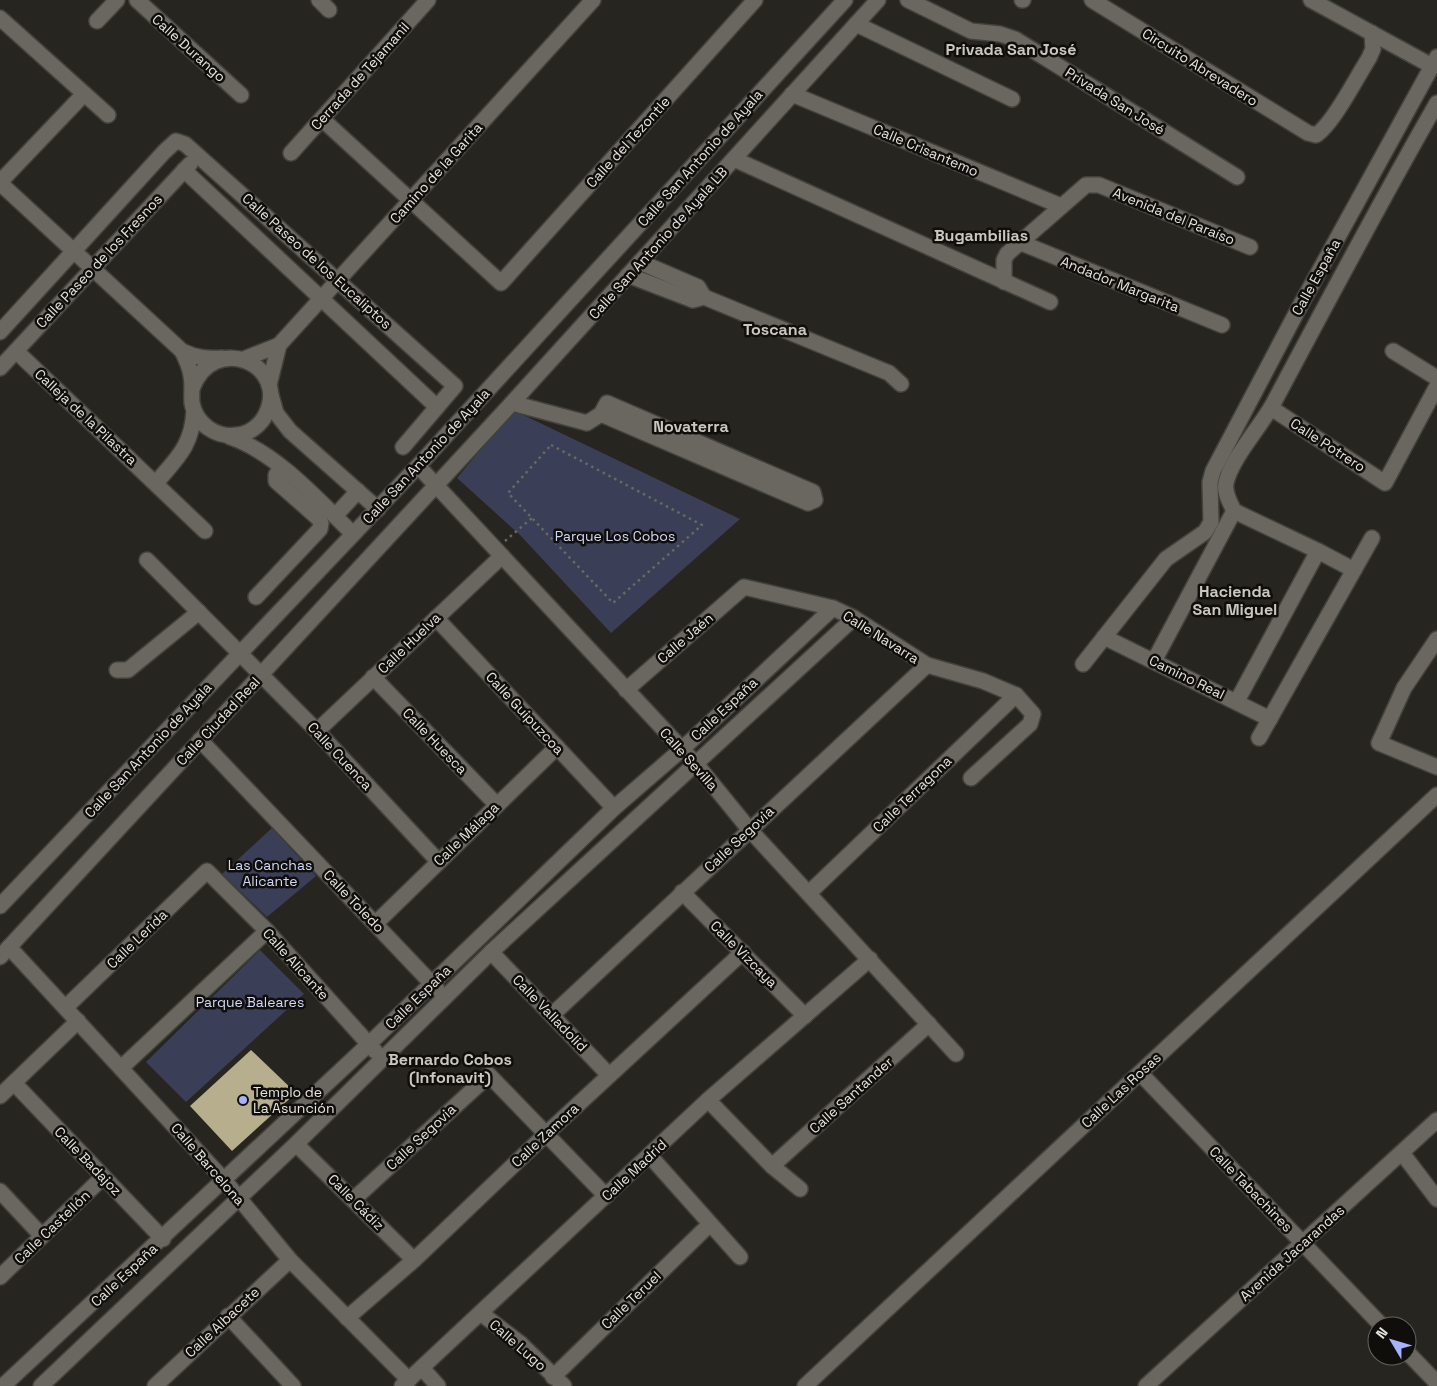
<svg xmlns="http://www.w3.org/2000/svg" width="1437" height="1386" font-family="'Space Grotesk',sans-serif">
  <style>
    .green { fill: #3a3e57 }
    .building { fill: #b6ae8c }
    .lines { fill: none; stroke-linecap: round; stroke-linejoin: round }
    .minor-casing { stroke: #43413c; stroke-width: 18 }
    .path { stroke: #6a6863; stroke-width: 2.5; stroke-dasharray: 2.5 4; stroke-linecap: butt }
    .minor { stroke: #696760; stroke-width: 15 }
    .poi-dot { fill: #a7b1fc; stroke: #0f0e0b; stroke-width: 2 }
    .labels { text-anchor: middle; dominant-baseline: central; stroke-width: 5; stroke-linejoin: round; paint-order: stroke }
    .street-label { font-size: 14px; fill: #e5e4df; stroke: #0f0e0b }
    .park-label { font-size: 14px; fill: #d2d8f9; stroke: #0f0e0b }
    .poi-label { font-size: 14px; fill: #e5e4df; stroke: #0f0e0b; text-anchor: start }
    .quarter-label { font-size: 16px; font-weight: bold; fill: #c9c7bf; stroke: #0f0e0b }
  </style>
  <rect width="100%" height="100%" fill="#27251f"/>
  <!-- green -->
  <g class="green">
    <path d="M513 410 740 519 611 633 520 535 457 478Z"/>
    <path d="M272 828 316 876 267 917 222 874Z"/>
    <path d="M260 950 304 994 186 1102 146 1062Z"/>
  </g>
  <!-- building -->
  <path class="building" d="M251 1050 296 1093 232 1151 190 1106Z"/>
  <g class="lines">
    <defs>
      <g id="minor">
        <path d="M137 0 241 95"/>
        <path d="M319 0 329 10"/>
        <path d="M908 0 971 31 1000 34 1015 39 1237 177"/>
        <path d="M1022 0H1023"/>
        <path d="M1092 0 1308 133 1316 135C1333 124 1357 77 1369 58L1373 49 1372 33"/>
        <path d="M1311 0 1432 66"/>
        <path d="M0 18 108 115"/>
        <path d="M97 21 117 0"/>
        <path d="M856 24 1012 99"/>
        <path d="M792 94 1061 206"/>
        <path d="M322 119 501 283 755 0"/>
        <path d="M291 153 428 0"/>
        <path d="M734 159 1050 302"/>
        <path d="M184 170 437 407"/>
        <path d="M0 182 84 94"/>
        <path d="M0 183 182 351C196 358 207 359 222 358"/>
        <path d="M1019 242 1222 325"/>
        <path d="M640 262 698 287 704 297 889 373 901 384"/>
        <path d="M628 275 693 300 704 297"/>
        <path d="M1004 282V260L1007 254 1086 185H1099L1250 247"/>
        <path d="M0 332 164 152 176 141 185 144 455 386 403 447"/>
        <path d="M16 351 205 531"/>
        <path d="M182 351C186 359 190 367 191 376 193 385 191 394 192 403 196 424 216 438 237 435 249 434 261 425 266 414 290 364 213 331 192 389"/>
        <path d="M1393 351 1437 378"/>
        <path d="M244 359 279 345 593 0"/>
        <path d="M0 368 190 164"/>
        <path d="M269 385 279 345"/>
        <path d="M271 395 276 413 290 431 378 509"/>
        <path d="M512 403 587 423 601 414 607 403 813 492 815 500 808 503 601 414"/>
        <path d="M1271 408 1385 483 1437 386"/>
        <path d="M230 437C277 453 318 500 353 534"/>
        <path d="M418 466 697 765 749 829 956 1054"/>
        <path d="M156 483C177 458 192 446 194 411"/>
        <path d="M335 516 358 491"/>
        <path d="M147 560 317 731 438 861"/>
        <path d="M1354 570 1318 551 1234 511C1230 502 1224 493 1226 483 1231 459 1261 426 1273 404 1327 303 1380 202 1437 103"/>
        <path d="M256 597 320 529 321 523 318 518 276 481V475L282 468"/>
        <path d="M436 618 614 808"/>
        <path d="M1104 637 1270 719"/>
        <path d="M1437 639 1404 688 1379 743 1437 767"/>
        <path d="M1154 661 1234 511"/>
        <path d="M1083 664 1166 559 1205 532 1211 522 1210 482 1213 471 1300 306 1437 57"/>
        <path d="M117 670H128L199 612"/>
        <path d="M373 677 496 804"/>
        <path d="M626 690 744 587 833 608 854 618 927 665 983 681 1016 695 1033 714 1030 724 971 778"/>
        <path d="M1237 701 1318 551"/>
        <path d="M317 731 502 556"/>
        <path d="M1259 738 1372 538"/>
        <path d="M200 740 437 989"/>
        <path d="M682 892 805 1016"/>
        <path d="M809 893 1016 695"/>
        <path d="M0 906 418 466 845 0"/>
        <path d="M376 923 557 747"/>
        <path d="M9 947 224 1180 290 1260 409 1380"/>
        <path d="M491 952 609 1075"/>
        <path d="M0 957 512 403 878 0"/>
        <path d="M66 1007 207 871 267 931 375 1051"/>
        <path d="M553 1014 927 665"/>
        <path d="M121 1068 267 931"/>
        <path d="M1140 1073 1382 1326"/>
        <path d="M14 1083 163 1239"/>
        <path d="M0 1096 78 1021"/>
        <path d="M708 1100 772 1166 800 1189"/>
        <path d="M296 1144 414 1260"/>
        <path d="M1402 1153 1437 1199"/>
        <path d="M650 1156 740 1257"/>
        <path d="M772 1166 929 1024"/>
        <path d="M0 1191 42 1236"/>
        <path d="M354 1199 489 1075 606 1196"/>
        <path d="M0 1277 103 1177"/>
        <path d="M482 1314 521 1344 564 1386"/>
        <path d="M228 1316 293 1386"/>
        <path d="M347 1318 414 1260 546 1134 743 952"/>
        <path d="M1407 1352 1437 1383"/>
        <path d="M422 1368 438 1386"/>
        <path d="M553 1377 710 1224"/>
        <path d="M3 1386 369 1044 614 808 681 750 833 608"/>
        <path d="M41 1386 296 1144 491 952 854 618"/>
        <path d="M155 1386 290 1260"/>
        <path d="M402 1386 708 1100 870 959"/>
        <path d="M805 1386 1437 795"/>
        <path d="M1146 1386 1437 1120"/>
      </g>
    </defs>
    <!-- minor casing -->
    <use href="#minor" class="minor-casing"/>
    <!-- path -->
    <g class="path">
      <path d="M551 445 702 525 613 603 508 493Z"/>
      <path d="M505 541 532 518"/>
    </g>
    <!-- minor -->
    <use href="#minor" class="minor"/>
  </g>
  <!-- markers -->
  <circle class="poi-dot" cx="243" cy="1100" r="5"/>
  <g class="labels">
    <!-- street labels -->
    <g class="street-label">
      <text transform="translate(189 48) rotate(42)">Calle Durango</text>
      <text transform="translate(1200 67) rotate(32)">Circuito Abrevadero</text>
      <text transform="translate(360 76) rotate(-48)">Cerrada de Tejamanil</text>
      <text transform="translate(1115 101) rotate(32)">Privada San José</text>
      <text transform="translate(628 142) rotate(-48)">Calle del Tezontle</text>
      <text transform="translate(926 150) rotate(23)">Calle Crisantemo</text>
      <text transform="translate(700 158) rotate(-48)">Calle San Antonio de Ayala</text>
      <text transform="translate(436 173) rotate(-48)">Camino de la Garita</text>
      <text transform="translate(1174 216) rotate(22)">Avenida del Paraíso</text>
      <text transform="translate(658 243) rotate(-48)">Calle San Antonio de Ayala LB</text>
      <text transform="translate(99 261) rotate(-47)">Calle Paseo de los Fresnos</text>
      <text transform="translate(317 261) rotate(42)">Calle Paseo de los Eucaliptos</text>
      <text transform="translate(1316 277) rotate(-61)">Calle España</text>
      <text transform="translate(1120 284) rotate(22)">Andador Margarita</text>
      <text transform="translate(86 417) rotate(43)">Calleja de la Pilastra</text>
      <text transform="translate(1328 445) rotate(33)">Calle Potrero</text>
      <text transform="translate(426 456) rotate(-47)">Calle San Antonio de Ayala</text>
      <text transform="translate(881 637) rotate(32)">Calle Navarra</text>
      <text transform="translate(685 638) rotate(-41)">Calle Jaén</text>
      <text transform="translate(409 643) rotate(-44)">Calle Huelva</text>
      <text transform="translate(1187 677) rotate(26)">Camino Real</text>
      <text transform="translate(724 709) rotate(-43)">Calle España</text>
      <text transform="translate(525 713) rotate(47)">Calle Guipuzcoa</text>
      <text transform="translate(218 721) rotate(-47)">Calle Ciudad Real</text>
      <text transform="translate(435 741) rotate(46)">Calle Huesca</text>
      <text transform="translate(148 750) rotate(-47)">Calle San Antonio de Ayala</text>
      <text transform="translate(340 756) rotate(47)">Calle Cuenca</text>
      <text transform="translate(689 759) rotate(48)">Calle Sevilla</text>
      <text transform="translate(912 794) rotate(-44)">Calle Terragona</text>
      <text transform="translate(466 834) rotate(-44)">Calle Málaga</text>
      <text transform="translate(739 839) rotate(-43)">Calle Segovia</text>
      <text transform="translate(354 901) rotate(46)">Calle Toledo</text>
      <text transform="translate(137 939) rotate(-44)">Calle Lerida</text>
      <text transform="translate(744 954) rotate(45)">Calle Vizcaya</text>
      <text transform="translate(296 964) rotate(48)">Calle Alicante</text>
      <text transform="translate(418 997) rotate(-44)">Calle España</text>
      <text transform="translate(550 1013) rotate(46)">Calle Valladolid</text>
      <text transform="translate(1121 1090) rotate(-43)">Calle Las Rosas</text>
      <text transform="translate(851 1095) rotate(-42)">Calle Santander</text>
      <text transform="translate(545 1135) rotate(-43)">Calle Zamora</text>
      <text transform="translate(421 1137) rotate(-43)">Calle Segovia</text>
      <text transform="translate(88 1161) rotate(46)">Calle Badajoz</text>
      <text transform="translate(208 1164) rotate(49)">Calle Barcelona</text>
      <text transform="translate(634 1170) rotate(-43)">Calle Madrid</text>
      <text transform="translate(1251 1189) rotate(46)">Calle Tabachines</text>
      <text transform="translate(356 1202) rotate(45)">Calle Cádiz</text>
      <text transform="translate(52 1227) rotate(-44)">Calle Castellón</text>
      <text transform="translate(1292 1253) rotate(-42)">Avenida Jacarandas</text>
      <text transform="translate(124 1275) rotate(-43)">Calle España</text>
      <text transform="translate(631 1300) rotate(-44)">Calle Teruel</text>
      <text transform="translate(222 1322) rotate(-43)">Calle Albacete</text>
      <text transform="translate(518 1345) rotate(41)">Calle Lugo</text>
    </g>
    <!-- park labels -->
    <g class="park-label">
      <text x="615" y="536">Parque Los Cobos</text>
      <text x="270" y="865">Las Canchas<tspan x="270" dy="16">Alicante</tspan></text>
      <text x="250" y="1002">Parque Baleares</text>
    </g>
    <!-- poi labels -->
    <g class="poi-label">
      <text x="253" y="1092">Templo de<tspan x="253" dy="16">La Asunción</tspan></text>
    </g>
    <!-- quarter labels -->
    <g class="quarter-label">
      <text x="1011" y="49">Privada San José</text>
      <text x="981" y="235">Bugambilias</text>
      <text x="775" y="329">Toscana</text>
      <text x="691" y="426">Novaterra</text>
      <text x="1235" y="591">Hacienda<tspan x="1235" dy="18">San Miguel</tspan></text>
      <text x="450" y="1059">Bernardo Cobos<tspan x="450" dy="18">(Infonavit)</tspan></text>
    </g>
  </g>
  <!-- north arrow -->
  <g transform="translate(1392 1341) rotate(308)"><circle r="24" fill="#0f0e0b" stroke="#656460"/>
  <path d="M0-4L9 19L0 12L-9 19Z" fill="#a7b1fc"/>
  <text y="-8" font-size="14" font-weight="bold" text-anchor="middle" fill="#e5e4df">N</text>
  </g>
</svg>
